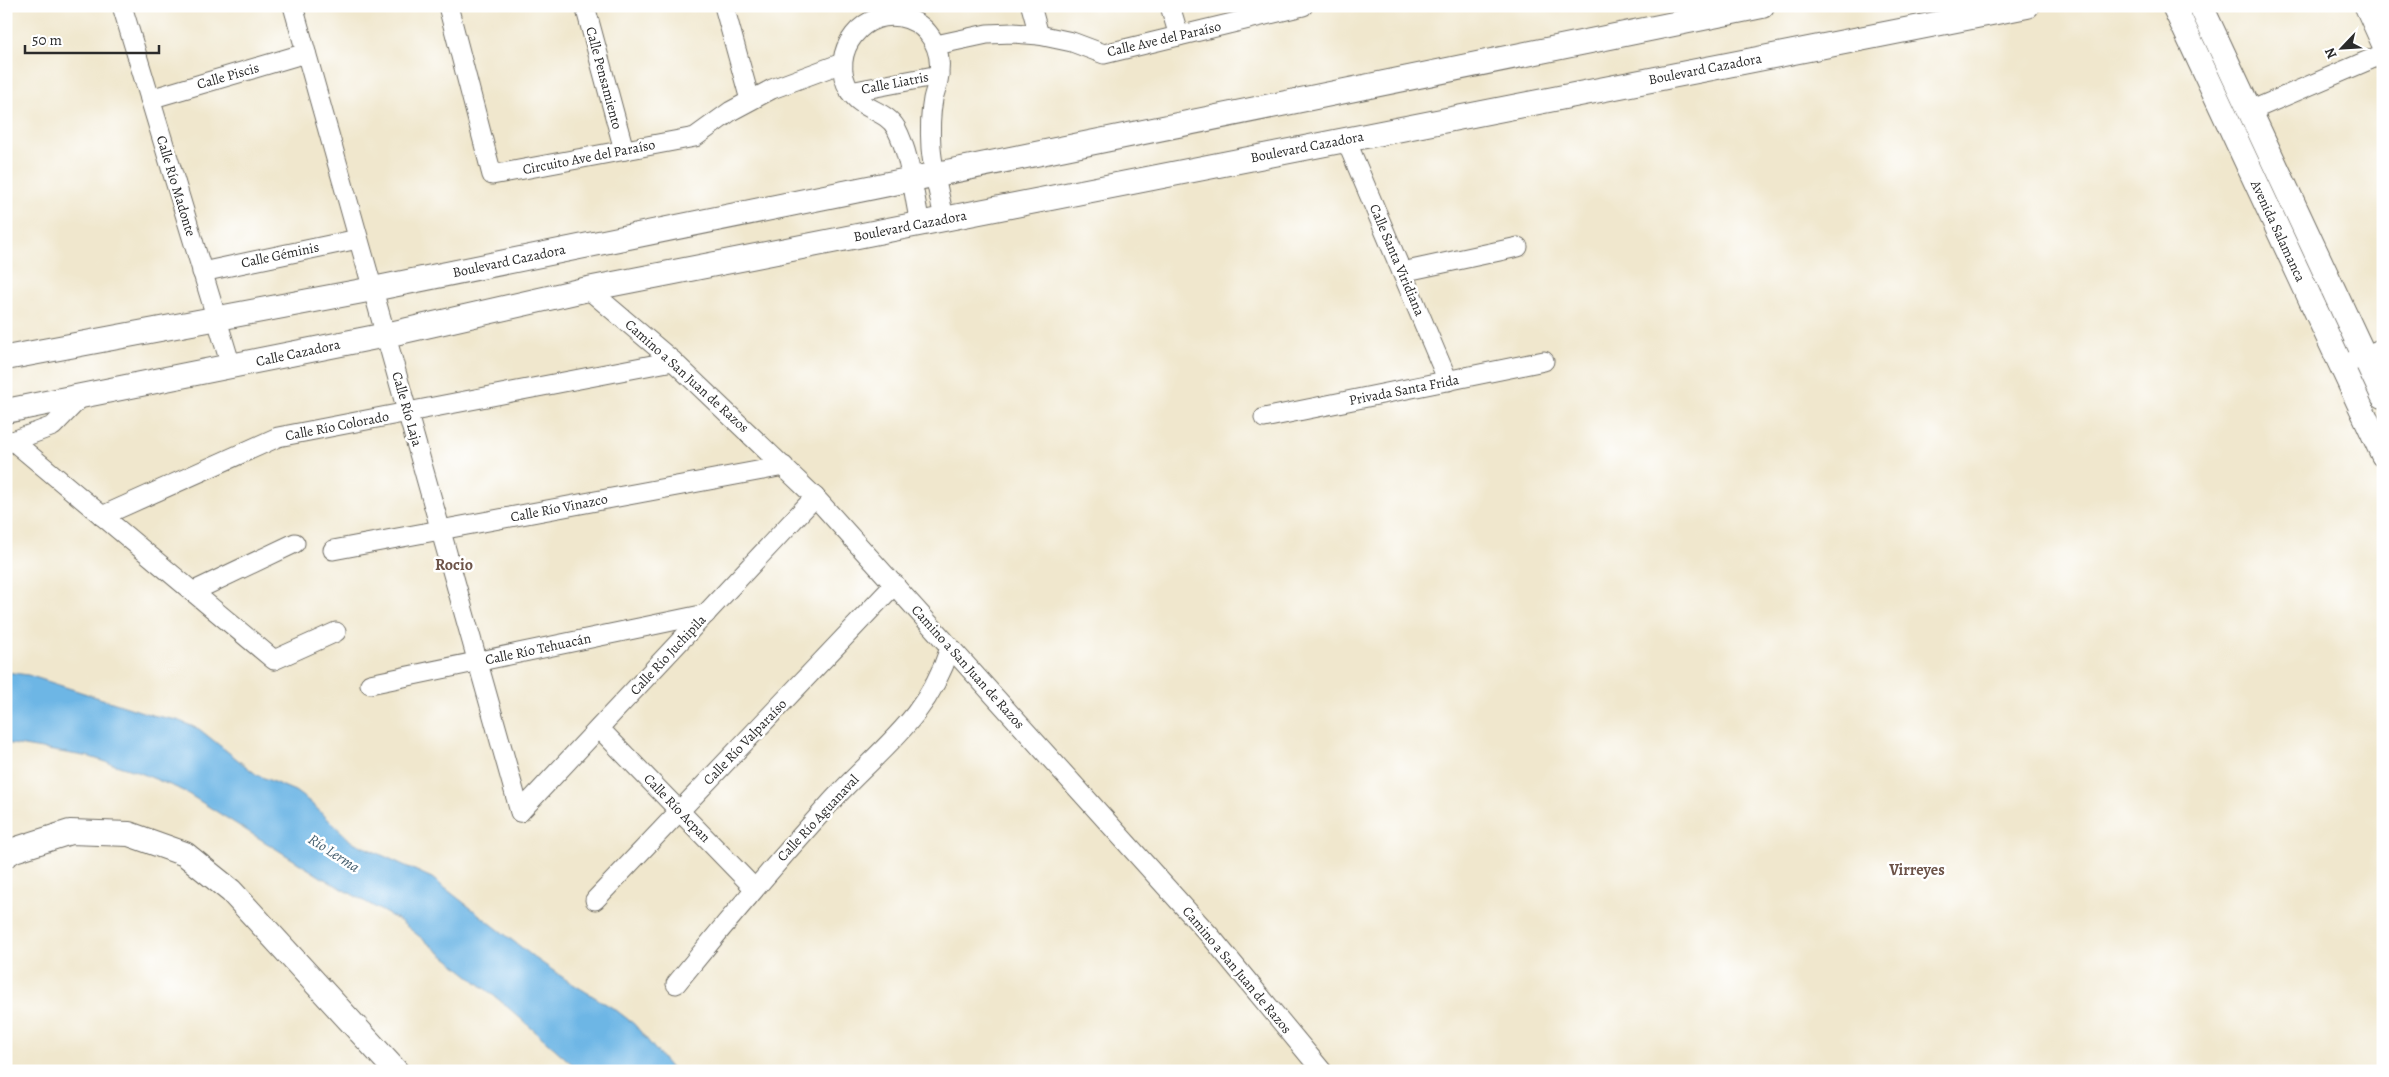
<svg xmlns="http://www.w3.org/2000/svg" width="2389" height="1077" font-family="Alegreya,serif">
  <style>
    .water { fill: #6db6e5; stroke: #4c7088 }
    .lines { fill: none; stroke-linecap: round; stroke-linejoin: round }
    .minor-casing { stroke: #706d64; stroke-width: 21 }
    .tertiary-casing { stroke: #706d64; stroke-width: 26 }
    .minor { stroke: #fff; stroke-width: 19 }
    .tertiary { stroke: #fff; stroke-width: 24 }
    .labels { text-anchor: middle; dominant-baseline: central; stroke-width: 5; stroke-linejoin: round; paint-order: stroke }
    .street-label { font-size: 14px; fill: #2b2b2b; stroke: #fff }
    .water-label { font-size: 15px; font-style: italic; fill: #425c6c; stroke: #fff }
    .quarter-label { font-size: 16px; font-weight: bold; fill: #6c5348; stroke: #fff }
  </style>
  <rect width="100%" height="100%" fill="#fff"/>
  <filter id="ink" filterUnits="userSpaceOnUse"><feTurbulence type="fractalNoise" baseFrequency=".02" numOctaves="2"/><feDisplacementMap in="SourceGraphic" scale="10" xChannelSelector="R" yChannelSelector="G"/><feConvolveMatrix kernelMatrix="1 2 1 2 8 2 1 2 1" color-interpolation-filters="sRGB"/></filter>
  <filter id="wash" filterUnits="userSpaceOnUse"><feTurbulence type="fractalNoise" baseFrequency=".0096" numOctaves="4" result="noise"/><feDisplacementMap in="SourceGraphic" scale="20" xChannelSelector="R" yChannelSelector="G"/><feGaussianBlur stdDeviation="1.12" result="paint"/><feColorMatrix in="noise" values="0 0 0 0 0 0 0 0 0 0 0 0 0 0 0 0 0 1.4 0 .05"/><feComposite in="paint" operator="in"/></filter>
  <g filter="url(#wash)">
    <rect width="100%" height="100%" fill="#f0e7cd"/>
    <!-- water -->
    <path class="water" d="M6 672 28 675 152 715 177 720 199 729 257 775 295 791 310 802 351 841 432 878 535 958 568 981 616 1010 634 1024 673 1071H580L503 1003 400 921 321 877 182 790 138 772 90 757 6 743Z"/>
  </g>
  <g filter="url(#ink)">
    <g class="lines">
      <defs>
        <g id="minor">
          <path d="M122 6 231 366"/>
          <path d="M293 6 520 812"/>
          <path d="M448 6 492 175 695 137 731 111 772 89 842 63"/>
          <path d="M585 6 624 150"/>
          <path d="M724 6 750 100"/>
          <path d="M1031 6 1039 35"/>
          <path d="M1170 6 1179 36"/>
          <path d="M2364 6 2383 48"/>
          <path d="M936 45 987 34 1013 33 1039 35 1072 42 1104 54 1303 6"/>
          <path d="M850 92 939 75"/>
          <path d="M150 99 306 53"/>
          <path d="M2250 111 2383 54"/>
          <path d="M1346 140 1448 381"/>
          <path d="M920 223C913 193 911 156 896 128 886 110 861 110 850 91 826 53 865 4 908 19 930 27 942 50 939 73 939 82 935 90 933 99 930 115 930 132 931 148 933 172 940 196 944 219"/>
          <path d="M202 272 358 239"/>
          <path d="M1402 272 1518 247"/>
          <path d="M588 289 673 361 815 497 1212 938 1322 1071"/>
          <path d="M2341 366 2383 348"/>
          <path d="M1264 418 1544 361"/>
          <path d="M6 440 13 441 53 426 82 396"/>
          <path d="M13 441 274 660 336 632"/>
          <path d="M102 516 278 437 673 361"/>
          <path d="M333 550 784 466"/>
          <path d="M192 592 295 543"/>
          <path d="M370 684 706 614"/>
          <path d="M599 728 754 888"/>
          <path d="M520 812 815 497"/>
          <path d="M595 900 895 584"/>
          <path d="M676 984C726 922 778 861 831 802 879 749 927 720 950 648"/>
        </g>
        <g id="tertiary">
          <path d="M2174 6 2383 455"/>
          <path d="M2201 6 2383 396"/>
          <path d="M6 358 373 289 1762 6"/>
          <path d="M6 411 386 335 588 289 2027 6"/>
          <path d="M6 855 14 850 70 832 129 834 185 854 231 891 396 1071"/>
        </g>
      </defs>
      <!-- minor casing -->
      <use href="#minor" class="minor-casing"/>
      <!-- tertiary casing -->
      <use href="#tertiary" class="tertiary-casing"/>
      <!-- minor -->
      <use href="#minor" class="minor"/>
      <!-- tertiary -->
      <use href="#tertiary" class="tertiary"/>
    </g>
  </g>
  <g class="labels">
    <!-- street labels -->
    <g class="street-label">
      <text transform="translate(1164 39) rotate(-13)">Calle Ave del Paraíso</text>
      <text transform="translate(1705 69) rotate(-11)">Boulevard Cazadora</text>
      <text transform="translate(228 76) rotate(-16)">Calle Piscis</text>
      <text transform="translate(604 78) rotate(75)">Calle Pensamiento</text>
      <text transform="translate(895 83) rotate(-11)">Calle Liatris</text>
      <text transform="translate(1307 147) rotate(-11)">Boulevard Cazadora</text>
      <text transform="translate(589 157) rotate(-11)">Circuito Ave del Paraíso</text>
      <text transform="translate(176 186) rotate(73)">Calle Río Madonte</text>
      <text transform="translate(910 226) rotate(-11)">Boulevard Cazadora</text>
      <text transform="translate(2278 231) rotate(65)">Avenida Salamanca</text>
      <text transform="translate(280 255) rotate(-12)">Calle Géminis</text>
      <text transform="translate(1397 260) rotate(67)">Calle Santa Viridiana</text>
      <text transform="translate(509 261) rotate(-12)">Boulevard Cazadora</text>
      <text transform="translate(298 353) rotate(-12)">Calle Cazadora</text>
      <text transform="translate(687 376) rotate(42)">Camino a San Juan de Razos</text>
      <text transform="translate(1404 390) rotate(-11)">Privada Santa Frida</text>
      <text transform="translate(407 409) rotate(74)">Calle Río Laja</text>
      <text transform="translate(337 426) rotate(-11)">Calle Río Colorado</text>
      <text transform="translate(559 508) rotate(-11)">Calle Río Vinazco</text>
      <text transform="translate(538 649) rotate(-12)">Calle Río Tehuacán</text>
      <text transform="translate(668 655) rotate(-47)">Calle Río Juchipila</text>
      <text transform="translate(968 667) rotate(48)">Camino a San Juan de Razos</text>
      <text transform="translate(745 742) rotate(-46)">Calle Río Valparaíso</text>
      <text transform="translate(677 808) rotate(46)">Calle Río Acpan</text>
      <text transform="translate(818 818) rotate(-47)">Calle Río Aguanaval</text>
      <text transform="translate(1237 970) rotate(50)">Camino a San Juan de Razos</text>
    </g>
    <!-- water labels -->
    <g class="water-label">
      <text transform="translate(334 853) rotate(33)">Río Lerma</text>
    </g>
    <!-- quarter labels -->
    <g class="quarter-label">
      <text x="454" y="565">Rocio</text>
      <text x="1917" y="870">Virreyes</text>
    </g>
  </g>
  <!-- margin -->
  <rect width="2389" height="1077" fill="none" stroke="#fff" stroke-width="25"/>
  <!-- north arrow -->
  <g transform="translate(2342 48) rotate(245)" stroke="#ffffff" stroke-width="4" paint-order="stroke">
  <path d="M0-4L9 19L0 12L-9 19Z" fill="#2b2b2b"/>
  <text y="-8" font-size="14" font-weight="bold" text-anchor="middle" fill="#2b2b2b">N</text>
  </g>
  <!-- scale -->
  <path d="M25 45v8h134v-8" fill="none" stroke="#2b2b2b" stroke-width="2.5"/>
  <text x="32" y="45" font-size="15" fill="#2b2b2b" stroke="#ffffff" stroke-width="4" paint-order="stroke">50 m</text>
</svg>
